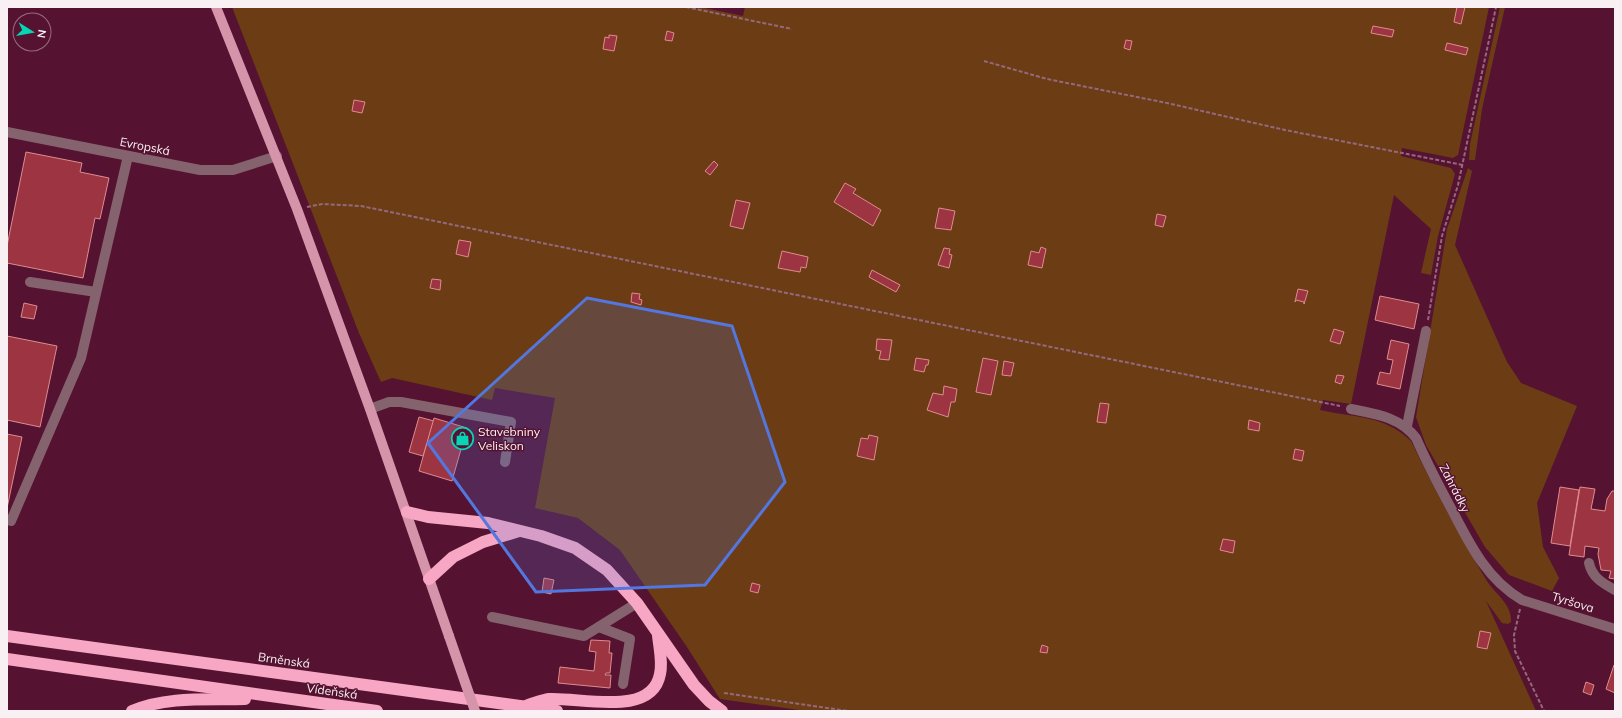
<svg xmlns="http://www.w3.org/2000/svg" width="1622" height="718" font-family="Mulish,sans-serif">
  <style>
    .green { fill: #6c3d14 }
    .building { fill: #9d3441; stroke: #de8c8f }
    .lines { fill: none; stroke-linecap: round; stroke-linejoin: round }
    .path { stroke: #95697d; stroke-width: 2; stroke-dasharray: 4 2; stroke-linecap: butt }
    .minor { stroke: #84636e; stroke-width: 10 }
    .major { stroke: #d694ab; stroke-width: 10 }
    .highway { stroke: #f7a7c3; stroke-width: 12 }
    .major-bridge { stroke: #d694ab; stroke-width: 10 }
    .marked { fill: #5476df; fill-opacity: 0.2; stroke: #5476df; stroke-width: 3; stroke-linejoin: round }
    .labels { text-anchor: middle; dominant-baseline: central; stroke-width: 3; stroke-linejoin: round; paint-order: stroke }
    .street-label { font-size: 12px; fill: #f9f0f3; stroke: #551331 }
    .poi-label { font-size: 12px; fill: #f9f0f3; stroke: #551331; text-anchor: start }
  </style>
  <rect width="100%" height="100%" fill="#551331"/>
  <!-- green -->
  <g class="green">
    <path d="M232 7H700L743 16 745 7H1489L1458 155 1453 158 1402 148 1401 156 1451 168 1455 174 1438 236 1431 275 1421 273 1431 229 1394 195 1351 404 1323 400 1320 410C1354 418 1383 414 1411 441 1435 490 1458 534 1487 581 1496 595 1512 604 1511 622L1508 624 1502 623 1486 601 1536 711H806L720 699 687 647 620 550 578 518 535 508 555 398 495 388 492 400 392 378 381 382 359 333Z"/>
    <path d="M1500 7H1505L1482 109 1475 160H1469L1470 144Z"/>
    <path d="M1468 168 1472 171 1455 245 1507 362 1521 383 1577 406 1537 503 1543 547 1559 578 1552 591 1509 575 1485 547 1426 445 1416 417 1447 229Z"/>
  </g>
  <!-- building -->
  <g class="building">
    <path d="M1457 7H1465L1461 24 1454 22Z"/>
    <path d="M1373 26 1394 30 1392 37 1371 33Z"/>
    <path d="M667 31 674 33 672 41 665 40Z"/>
    <path d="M609 35 617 36 614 51 603 49 605 37 609 38Z"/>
    <path d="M1126 40 1132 41 1130 50 1124 48Z"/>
    <path d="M1447 43 1468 48 1466 55 1445 50Z"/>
    <path d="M354 100 365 102 362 113 352 111Z"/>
    <path d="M26 152 82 163 80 172 109 178 100 219 95 218 83 278 7 263V246Z"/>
    <path d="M714 161 718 165 710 175 705 171Z"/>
    <path d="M845 183 856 189 853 193 881 210 873 226 834 202Z"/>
    <path d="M736 200 750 203 743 229 730 226Z"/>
    <path d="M939 208 955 211 951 230 935 228Z"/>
    <path d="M1157 214 1166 216 1163 227 1155 225Z"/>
    <path d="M459 240 471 242 468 257 456 254Z"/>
    <path d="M1041 247 1046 249 1042 268 1028 265 1031 251 1039 253Z"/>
    <path d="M944 248 950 249 949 254 952 255 949 268 938 265Z"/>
    <path d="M782 251 808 257 806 268 801 267 800 272 778 268Z"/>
    <path d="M872 270 900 285 896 292 869 277Z"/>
    <path d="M432 279 441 280 440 290 430 288Z"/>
    <path d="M1298 289 1308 291 1304 304V302L1296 300 1295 302Z"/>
    <path d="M632 293 640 294 639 299 642 300 641 305 631 302Z"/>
    <path d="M1380 296 1419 304 1414 329 1375 320Z"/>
    <path d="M24 303 37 306 34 319 21 317Z"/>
    <path d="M1334 329 1344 332 1340 344 1330 341Z"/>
    <path d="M7 336 57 346 40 427 7 420Z"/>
    <path d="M877 339 892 340 889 360 879 359 881 351 876 350Z"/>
    <path d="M1391 340 1409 344 1400 389 1377 384 1380 372 1390 374 1393 360 1387 359Z"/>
    <path d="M916 358 929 360 928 365H926L924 372 914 370Z"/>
    <path d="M983 358 998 361 991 395 976 392Z"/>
    <path d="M1004 361 1014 363 1011 376 1002 375Z"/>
    <path d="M1337 375 1344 376 1341 384 1335 382Z"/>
    <path d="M944 386 957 389 955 402H951L948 417 927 410 933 393 943 395Z"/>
    <path d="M1100 403 1109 404 1106 423 1097 422Z"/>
    <path d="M419 417 434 421 423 456 409 452Z"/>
    <path d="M434 418 467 428 452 481 419 471Z"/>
    <path d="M1249 420 1260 423 1259 431 1248 429Z"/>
    <path d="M7 434 22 437 7 508Z"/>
    <path d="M869 435 878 437 874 460 857 456 861 438 868 439Z"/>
    <path d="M1295 449 1304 451 1302 461 1293 459Z"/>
    <path d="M1560 487 1579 490 1570 546 1551 543Z"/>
    <path d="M1580 487 1595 489 1591 509 1605 511 1607 499 1612 491H1615V579L1609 578 1611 571 1601 570 1598 554 1599 548 1585 546 1584 557 1569 555Z"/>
    <path d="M1223 539 1235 541 1233 553 1220 550Z"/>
    <path d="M544 578 554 580 551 594 542 592Z"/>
    <path d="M752 583 760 585 758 593 750 591Z"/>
    <path d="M1480 631 1491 633 1487 649 1477 647Z"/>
    <path d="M591 640 610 641 609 653H612L610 673H606L605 675H611L610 688 558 683 560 667 594 671 596 652 589 651Z"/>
    <path d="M1042 645 1048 647 1047 653 1040 652Z"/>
    <path d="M1614 665H1615V693L1606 689Z"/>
    <path d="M1586 682 1594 685 1591 695 1583 692Z"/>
  </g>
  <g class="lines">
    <!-- path -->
    <g class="path">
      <path d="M686 7 792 29"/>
      <path d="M984 61 1047 79 1167 103 1285 130 1463 165"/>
      <path d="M307 207 322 204 361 206 1340 406"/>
      <path d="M1428 320 1442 236 1458 185 1496 7"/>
      <path d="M1520 609 1514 635 1515 651 1544 711"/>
      <path d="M724 693 848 711"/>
    </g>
    <!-- minor -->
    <g class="minor">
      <path d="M7 132 200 170H233L277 156"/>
      <path d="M30 282 96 292"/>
      <path d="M370 409 389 402H401L511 422 505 462"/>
      <path d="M1351 409C1376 414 1400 417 1416 438 1427 463 1440 488 1453 512 1471 547 1488 580 1522 600L1615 629"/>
      <path d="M1407 426 1426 331"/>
      <path d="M7 520 11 521 81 358 128 156"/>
      <path d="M1589 563C1592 577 1602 583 1615 590"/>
      <path d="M492 617 584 636 637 603"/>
      <path d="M599 627 630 639 623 684"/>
    </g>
    <!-- major -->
    <path class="major" d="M216 7 297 209 370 409 449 636"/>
    <!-- highway -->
    <g class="highway">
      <path d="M407 512 428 517 488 523 541 536 575 548 607 570 637 603 694 685 709 701 722 711"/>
      <path d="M429 579 453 557 483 542 519 531"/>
      <path d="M7 636 557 711"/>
      <path d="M7 659 377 711"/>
      <path d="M528 705C535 703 542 700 549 699 580 697 652 718 660 674 663 662 659 647 658 635"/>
      <path d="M132 711C167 696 208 700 245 699"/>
    </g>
    <!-- major-bridge -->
    <path class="major-bridge" d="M449 636 475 711"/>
  </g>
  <!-- marked area -->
  <path class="marked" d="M587 298 732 326 785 482 705 585 536 592 428 443Z"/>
  <!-- icons -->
  <defs>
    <symbol id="shop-ring" viewBox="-11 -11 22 22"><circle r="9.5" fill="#551331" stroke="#06d5b6" stroke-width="1.5"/><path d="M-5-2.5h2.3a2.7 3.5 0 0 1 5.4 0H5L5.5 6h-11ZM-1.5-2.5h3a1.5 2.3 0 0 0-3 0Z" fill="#06d5b6"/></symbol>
  </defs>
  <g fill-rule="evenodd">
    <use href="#shop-ring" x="450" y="426" width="25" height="25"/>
  </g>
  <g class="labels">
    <!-- street labels -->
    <g class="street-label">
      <text transform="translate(145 146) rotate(11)">Evropská</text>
      <text transform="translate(1455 488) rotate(63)">Zahrádky</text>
      <text transform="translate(1573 602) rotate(17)">Tyršova</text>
      <text transform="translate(284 660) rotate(8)">Brněnská</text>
      <text transform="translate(332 691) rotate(8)">Vídeňská</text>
    </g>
    <!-- poi labels -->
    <g class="poi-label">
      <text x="478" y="431">Stavebniny<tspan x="478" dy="14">Veliskon</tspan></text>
    </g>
  </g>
  <!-- border -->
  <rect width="1622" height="718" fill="none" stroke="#f9f0f3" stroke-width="16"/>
  <!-- north arrow -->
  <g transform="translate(32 32) rotate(101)"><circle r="19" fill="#551331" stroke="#976b7f"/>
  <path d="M0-3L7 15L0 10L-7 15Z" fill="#06d5b6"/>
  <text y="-6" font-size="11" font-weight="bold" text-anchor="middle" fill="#f9f0f3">N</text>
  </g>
</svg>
